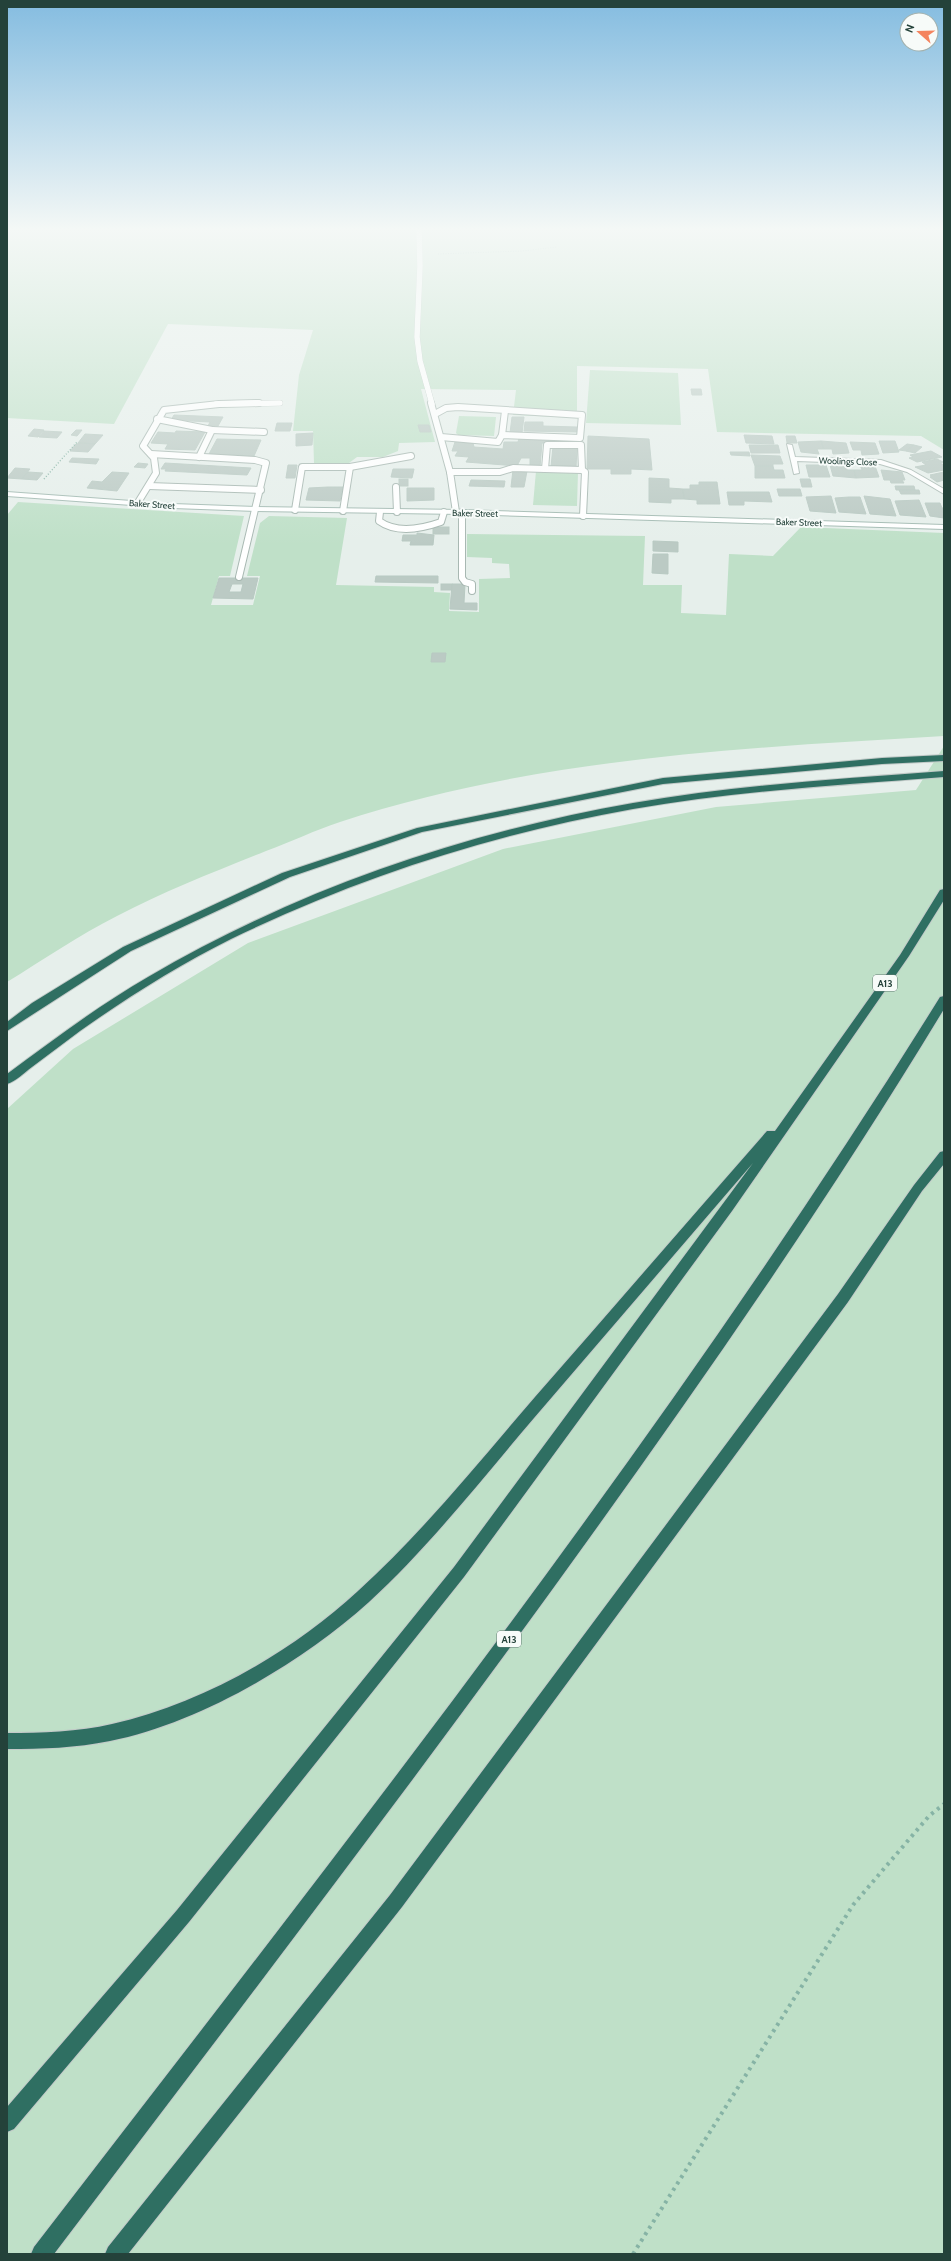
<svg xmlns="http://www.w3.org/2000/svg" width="951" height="2261" font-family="Cabin,sans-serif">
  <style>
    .green { fill: #bfe0c8 }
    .building { fill: #bbcac4; stroke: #b8c9c2; fill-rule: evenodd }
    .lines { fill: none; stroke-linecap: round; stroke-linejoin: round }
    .lane-far1-casing { stroke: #a8b8b2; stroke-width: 6 }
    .lane-casing { stroke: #a8b8b2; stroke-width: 8 }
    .street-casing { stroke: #a8b8b2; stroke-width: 2 }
    .secondary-casing { stroke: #a4bbb3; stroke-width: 2 }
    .highway-casing { stroke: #c2cac8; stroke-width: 2 }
    .path-far2 { stroke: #86b3a5; stroke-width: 1; stroke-dasharray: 1 1.5; stroke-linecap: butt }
    .path-far1 { stroke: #86b3a5; stroke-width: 1.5; stroke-dasharray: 1 2; stroke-linecap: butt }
    .path { stroke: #86b3a5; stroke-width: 4; stroke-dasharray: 3 4.5; stroke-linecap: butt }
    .lane-far1 { stroke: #fff; stroke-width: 5.5 }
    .lane { stroke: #fff; stroke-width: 6 }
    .street { fill: #fff; fill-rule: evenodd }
    .secondary { fill: #fff; fill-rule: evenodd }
    .highway { fill: #2f6f62; fill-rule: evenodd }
    .labels { text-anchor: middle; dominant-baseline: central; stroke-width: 4; stroke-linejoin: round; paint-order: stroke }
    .far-street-label { font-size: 9px; fill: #24423a; stroke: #f7fbf9 }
    .shield { fill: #f7fbf9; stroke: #637a73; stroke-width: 1 }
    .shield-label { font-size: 10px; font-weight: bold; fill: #24423a }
  </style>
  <rect width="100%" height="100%" fill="#e6efeb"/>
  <!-- green -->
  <g class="green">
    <path d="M7 228H944V450L921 436 717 432 708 369 577 366V418L513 415 516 390 421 389 435 442 399 443 398 451 383 457H357L349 463H314L313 431H293L299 375 313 330 168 324 114 424 7 418Z"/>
    <path d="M590 370 678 373 681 425 586 423Z"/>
    <path d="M459 416 496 417 494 436 458 435 456 433Z"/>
    <path d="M536 471 578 472 577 506 533 505Z"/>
    <path d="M18 502 244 516 230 576H219L211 605H253L260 576H247L260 523 269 516 347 518 336 585 434 587V592L450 593 449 611 479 612V579L510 578 509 564 492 563V558L467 557V534L645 536 643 585H682L681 613 726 615 729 554 773 556 801 527 944 533V736C741 748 535 758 340 822 315 830 291 842 266 851 216 871 165 891 117 916 79 935 43 960 7 982V515Z"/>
    <path d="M944 746V2254H7V1109L73 1049 248 943 503 849 716 807 916 790Z"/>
  </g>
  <!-- building -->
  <g class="building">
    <path d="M691 389H701L702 395H692Z"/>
    <path d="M174 415 223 417 218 426H208L210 422 171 420Z"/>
    <path d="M512 417H524L522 433H510Z"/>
    <path d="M525 422H543V426L577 427V432L524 431Z"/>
    <path d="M277 423H292L290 431H275Z"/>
    <path d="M418 425H429L431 432H420Z"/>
    <path d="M34 429 44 430 38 437 28 436Z"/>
    <path d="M76 430H82L77 436 71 435Z"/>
    <path d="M44 431 62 432 57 438 39 437Z"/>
    <path d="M176 431 205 432 195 450 165 449 168 444 151 443 158 432 175 433Z"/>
    <path d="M313 433 312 445 296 446V434Z"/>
    <path d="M85 434 103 435 95 444 78 443Z"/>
    <path d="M744 435 772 436 774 444 746 443Z"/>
    <path d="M588 436 649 439 652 470 631 469V474H611V469H587Z"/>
    <path d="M786 436H795L797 443H787Z"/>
    <path d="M519 438 581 439V444L542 443 540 467H530V458H521L517 466 466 462 469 457 455 456 458 451H452L455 442 473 443 474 447 503 449 504 442H518Z"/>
    <path d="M217 439 261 440 254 456 209 454Z"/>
    <path d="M821 441 824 449H817L819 454 801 452 798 442Z"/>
    <path d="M821 441 846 443 849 453 833 454 832 449H824Z"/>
    <path d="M879 441H895L899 452 883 453Z"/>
    <path d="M850 442 875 443 879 454 862 455 861 450H853Z"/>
    <path d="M82 443 95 444 88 452 70 451 76 444Z"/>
    <path d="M907 444 914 445 906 451 899 450Z"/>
    <path d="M749 445H778L780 453H751Z"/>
    <path d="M914 445 922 447 915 453 906 451Z"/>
    <path d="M553 446 577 447 576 468 551 467Z"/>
    <path d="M931 451 942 457 917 462 909 458 913 457 910 455Z"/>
    <path d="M730 452H749L750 456 731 455Z"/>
    <path d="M751 455 780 456 783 464H773V466H755Z"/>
    <path d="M72 458 99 459 96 464 69 462Z"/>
    <path d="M937 459 943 462 940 463 944 465V470L928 473 915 467 926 465 922 462Z"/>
    <path d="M138 463 148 464 145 468 134 467Z"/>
    <path d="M165 463 251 468 247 475 165 471 166 469H161Z"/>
    <path d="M288 465H297L295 478H286Z"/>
    <path d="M806 465H826L830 477H809Z"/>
    <path d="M830 465H846L847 470H854L856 478 833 476Z"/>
    <path d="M860 465 875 466 879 477 856 478 854 470H862Z"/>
    <path d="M755 466H773L774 470H783L785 478H755Z"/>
    <path d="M15 468 30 469 22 479 7 478Z"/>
    <path d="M393 469H414L412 478 391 477Z"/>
    <path d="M513 470 527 471 524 487H511Z"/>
    <path d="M881 470 902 472 905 480H902L904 483H891L890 480H884Z"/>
    <path d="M28 472 43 473 37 480 22 479Z"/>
    <path d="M112 472 129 473 117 491 87 488 92 481 102 482Z"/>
    <path d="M944 472V480L937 482 930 477 932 476 930 475Z"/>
    <path d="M649 478 669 479V488L683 489 684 499H671V503L649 502Z"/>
    <rect x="399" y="479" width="9" height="7"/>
    <path d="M800 479H810L812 487H802Z"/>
    <path d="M471 480 505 481 504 487 469 486Z"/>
    <path d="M699 482H717L720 504H697V500L684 499 683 489H690V485H699Z"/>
    <path d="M895 486H914L915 490H896Z"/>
    <path d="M328 487H343L340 501 306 500 309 488Z"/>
    <path d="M407 488H434V500L407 501Z"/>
    <path d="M777 489H800L802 496H779Z"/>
    <path d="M899 490H919L920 494H901Z"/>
    <path d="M727 492H769L772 502 744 501V505H729Z"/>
    <path d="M831 496 836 513 810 511 806 497Z"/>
    <path d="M864 496 890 499 896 516 870 514Z"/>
    <path d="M849 497H860L866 514 839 512 835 498Z"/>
    <path d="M919 500 926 517 900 515 895 501Z"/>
    <path d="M925 503H940L942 508H944V518L930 516Z"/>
    <rect x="433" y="527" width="16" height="7"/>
    <path d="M417 533 434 535 433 545H410L411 541H402L403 535H417Z"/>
    <path d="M653 541 678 542V552L653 551Z"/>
    <path d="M653 554H668V574L652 573Z"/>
    <path d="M376 576H438V583L375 582Z"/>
    <path d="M219 578H258L253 599 213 598ZM232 584H243L241 592H229Z"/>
    <rect x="441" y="584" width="11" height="6"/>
    <path d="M452 584H465L464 603H477V610L450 609Z"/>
    <path d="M432 653H446L445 662H431Z"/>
  </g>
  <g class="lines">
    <defs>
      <g id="lane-far1">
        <path d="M419 228 420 266 417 337 420 361 432 404"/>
        <path d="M216 404 280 403"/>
      </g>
      <g id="lane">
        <path d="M431 403 450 472 456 512"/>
        <path d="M435 414 446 408 458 407 582 415 580 438 502 435 498 442 441 437"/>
        <path d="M157 419 212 430 199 457"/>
        <path d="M212 430 264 432"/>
        <path d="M502 435 505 411"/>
        <path d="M547 445H581L582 470 545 469Z"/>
        <path d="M151 454 255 460 266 463 239 577"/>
        <path d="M350 467 411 456"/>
        <path d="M582 470 585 472 583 516"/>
        <path d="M450 472H500L513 468 545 469"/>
        <path d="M149 486 261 490"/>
        <path d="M396 487 397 512"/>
        <path d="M137 504 156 473 154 458 143 446 164 410 219 404 259 403"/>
        <path d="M295 510 302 467H350L343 511"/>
        <path d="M380 512 379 521C397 534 421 529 441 522L444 512"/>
        <path d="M462 512V578L465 582 472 584V591"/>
      </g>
      <path id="street" d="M787 444 792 445 795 457 881 460 911 470 944 489V494L907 472 880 464 797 461 799 473 794 474Z"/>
      <path id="secondary" d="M7 492 173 504 256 507 462 510 944 525V529L462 514 256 511 173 508 7 496Z"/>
      <g id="highway">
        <path d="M944 755V761L882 764 663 784 422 832 290 877 131 951 7 1031V1022L32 1003 123 947 282 873 417 828 663 778 882 758Z"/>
        <path d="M944 771V777C840 785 735 791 633 809 493 834 359 877 231 939 179 965 128 997 80 1031 64 1043 48 1055 32 1067 24 1073 16 1081 7 1084V1074C53 1040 98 1006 148 977 298 889 463 833 633 803 736 785 840 779 944 771Z"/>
        <path d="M944 889V900L909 956 732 1211 464 1577 189 1922 14 2129 7 2132V2107L177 1910 454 1567 753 1163C680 1248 607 1333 534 1418 481 1480 429 1547 369 1602 301 1663 200 1723 110 1741 76 1748 42 1749 7 1749V1733C42 1733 78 1732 112 1724 201 1704 291 1653 358 1591 423 1532 478 1463 535 1397 612 1309 689 1220 767 1131H775L900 955 940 890Z"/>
        <path d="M944 996V1009C835 1189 716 1362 593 1533 418 1777 235 2015 54 2254H31L34 2247C348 1839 668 1435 940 997Z"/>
        <path d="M944 1151V1164L922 1191 848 1302 402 1907 128 2254H105L108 2247 390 1895 838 1294 914 1185 940 1152Z"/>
      </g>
    </defs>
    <!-- lane-far1 casing -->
    <use href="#lane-far1" class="lane-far1-casing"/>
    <!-- lane casing -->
    <use href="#lane" class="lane-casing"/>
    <!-- street casing -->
    <use href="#street" class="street-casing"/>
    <!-- secondary casing -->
    <use href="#secondary" class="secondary-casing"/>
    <!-- highway casing -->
    <use href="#highway" class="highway-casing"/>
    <!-- path-far2 -->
    <path class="path-far2" d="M438 254 522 251 557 247"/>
    <!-- path-far1 -->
    <path class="path-far1" d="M44 479 77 442"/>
    <!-- path -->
    <path class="path" d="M633 2254 853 1905 929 1816 944 1804"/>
    <!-- lane-far1 -->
    <use href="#lane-far1" class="lane-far1"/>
    <!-- lane -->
    <use href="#lane" class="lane"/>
    <!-- street -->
    <use href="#street" class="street"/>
    <!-- secondary -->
    <use href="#secondary" class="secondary"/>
    <!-- highway -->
    <use href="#highway" class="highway"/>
  </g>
  <!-- sky -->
  <linearGradient id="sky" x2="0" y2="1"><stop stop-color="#84bce0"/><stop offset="0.42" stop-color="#f4f8f6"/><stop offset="1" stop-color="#f4f8f6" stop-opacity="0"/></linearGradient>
  <rect width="951" height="545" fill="url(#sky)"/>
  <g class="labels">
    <!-- far-street labels -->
    <g class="far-street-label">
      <text transform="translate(848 461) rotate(2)">Woolings Close</text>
      <text transform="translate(152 504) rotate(4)">Baker Street</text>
      <text transform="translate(475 513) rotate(1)">Baker Street</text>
      <text transform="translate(799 522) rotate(2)">Baker Street</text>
    </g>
    <!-- shield labels -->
    <g class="shield">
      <rect x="873" y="975" width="24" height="16" rx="3"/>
      <rect x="497" y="1631" width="24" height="16" rx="3"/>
    </g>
    <g class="shield-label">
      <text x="885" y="983">A13</text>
      <text x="509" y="1639">A13</text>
    </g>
  </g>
  <!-- border -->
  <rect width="951" height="2261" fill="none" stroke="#24423a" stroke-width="16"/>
  <!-- north arrow -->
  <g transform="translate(919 32) rotate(290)"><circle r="19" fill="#f7fbf9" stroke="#a3b1ad"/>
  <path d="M0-3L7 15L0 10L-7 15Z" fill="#f4845f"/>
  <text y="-6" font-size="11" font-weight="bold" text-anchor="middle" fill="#24423a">N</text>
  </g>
</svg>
